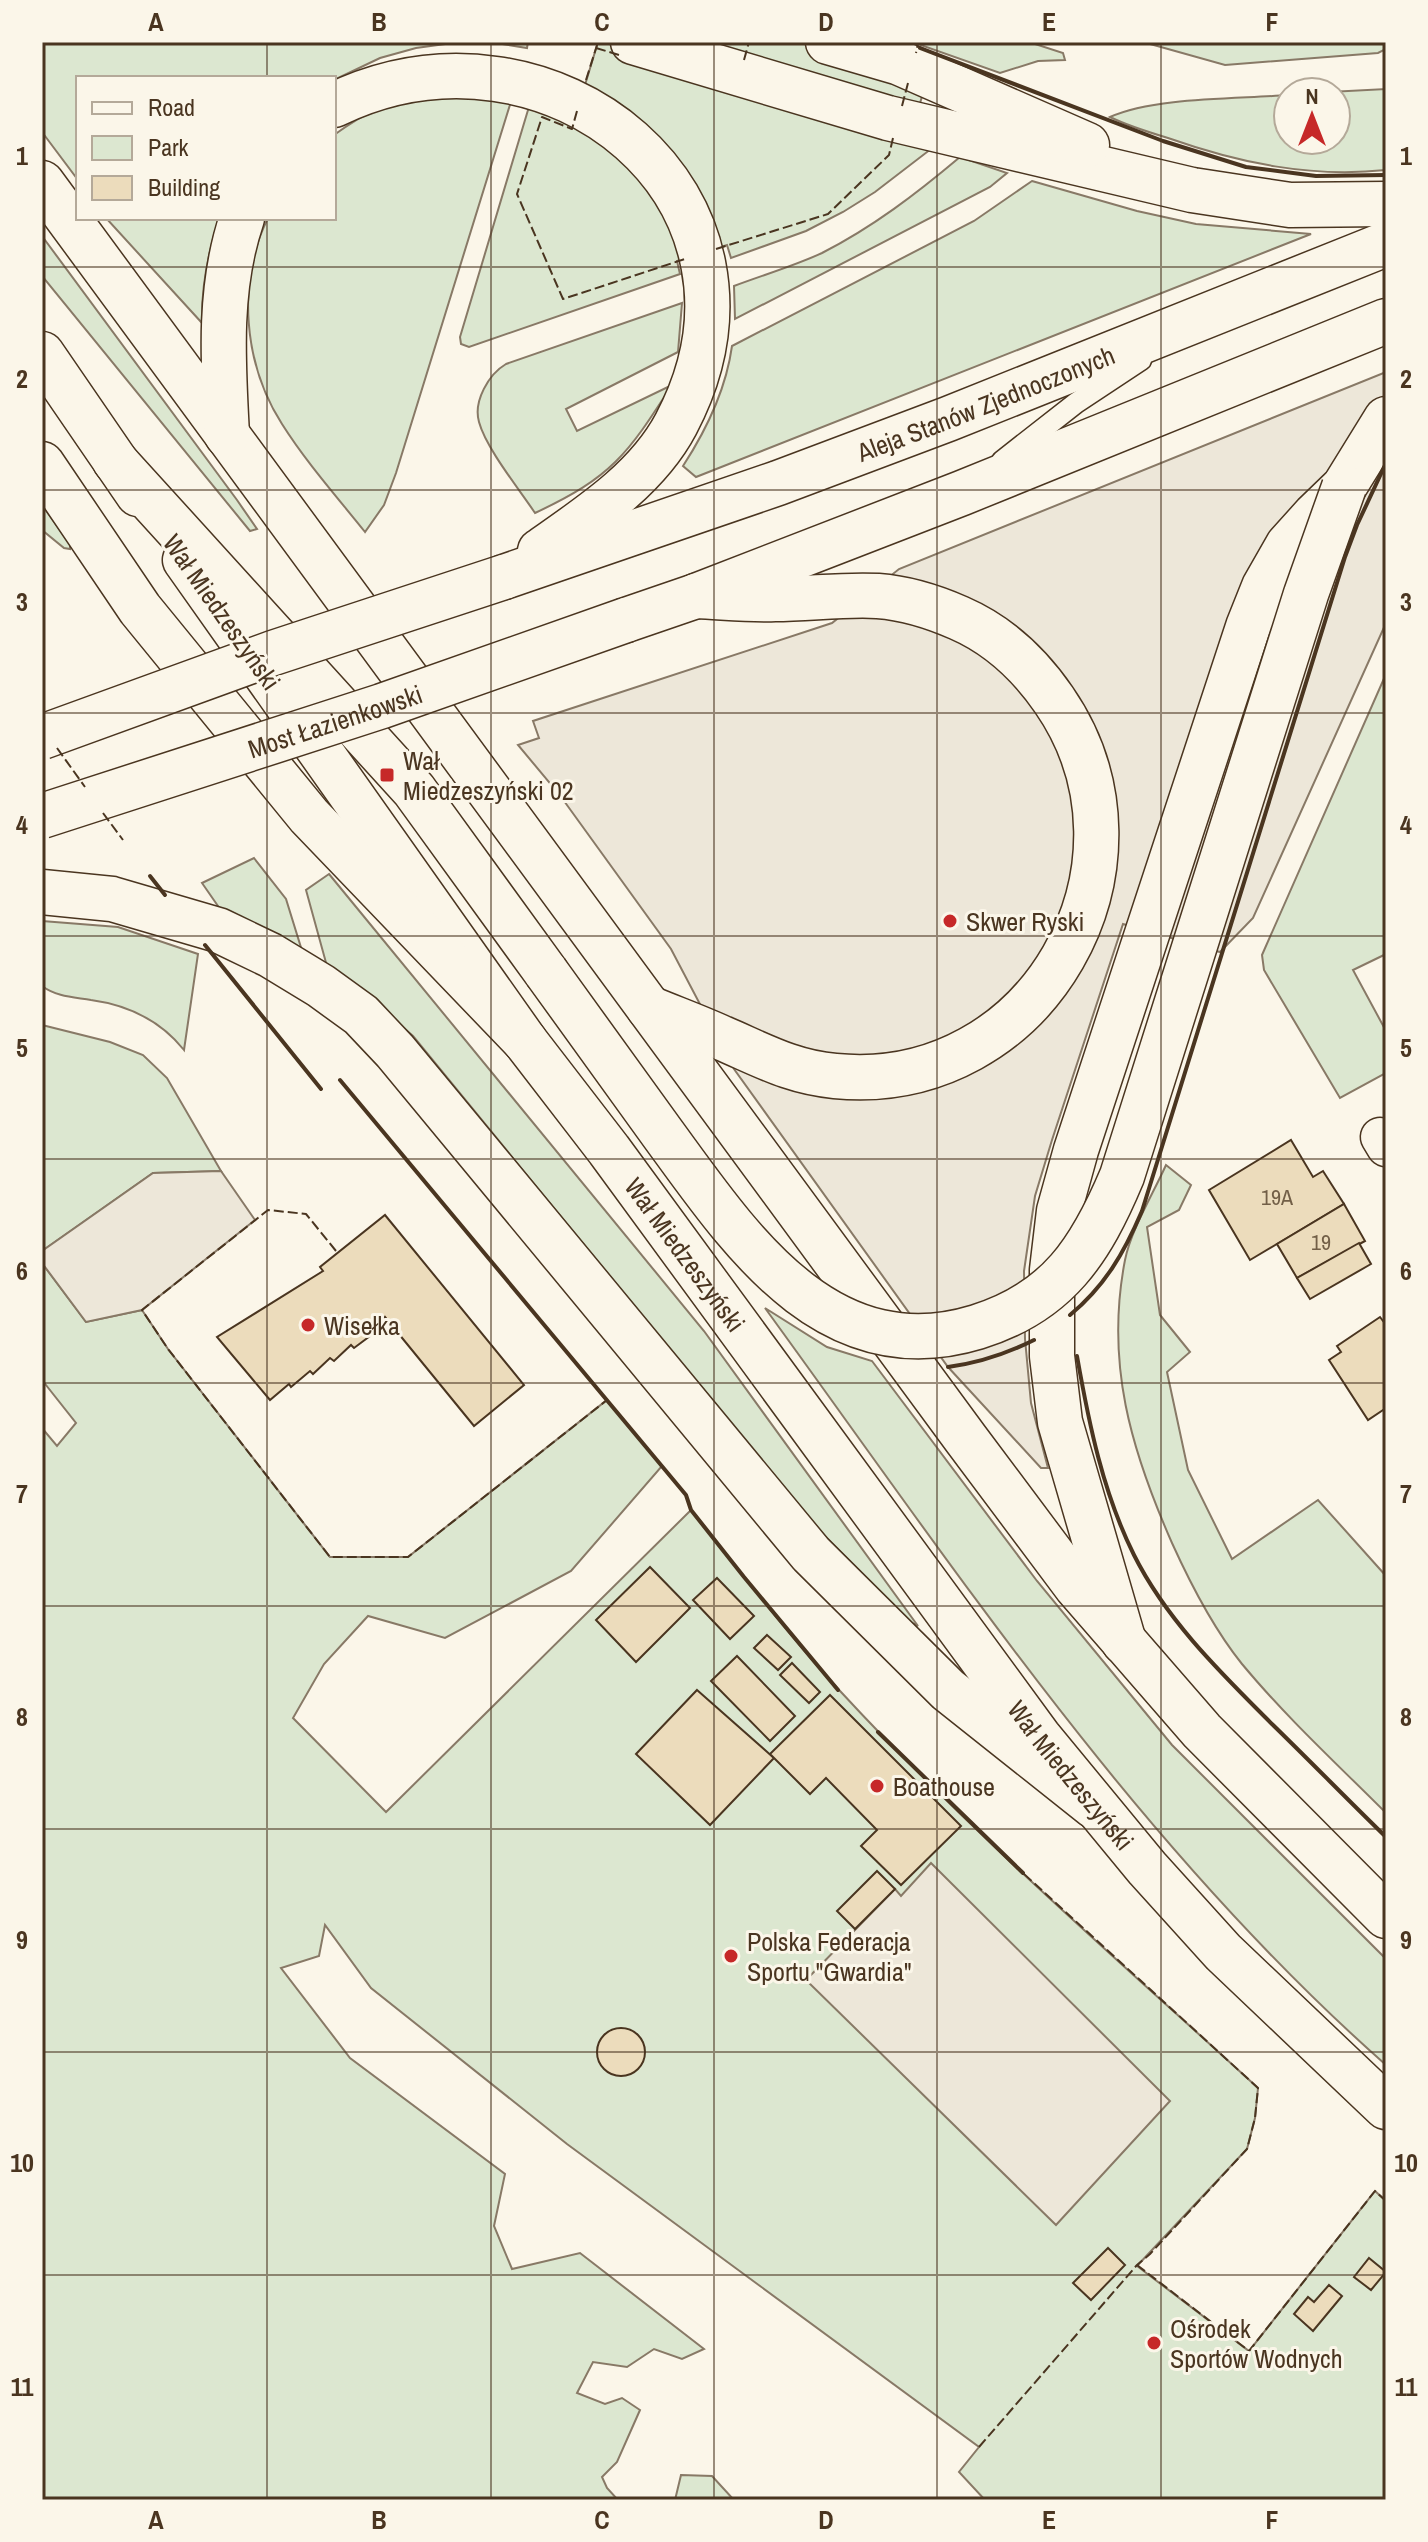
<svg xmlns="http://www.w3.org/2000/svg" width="1428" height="2542" font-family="'Archivo Narrow',sans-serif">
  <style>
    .green { fill: #dce7d0; stroke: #887966; stroke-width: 2 }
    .parking { fill: #ede7d9; stroke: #887966; stroke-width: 2 }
    .building { fill: #ecdcbc; stroke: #4a3520; stroke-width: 2 }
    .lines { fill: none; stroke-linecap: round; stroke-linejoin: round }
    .lane-casing { stroke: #4a3520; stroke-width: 23 }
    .street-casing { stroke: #4a3520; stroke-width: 41 }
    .secondary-casing { stroke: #4a3520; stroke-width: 47 }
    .primary-casing { stroke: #4a3520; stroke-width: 47 }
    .lane { stroke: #fbf6e9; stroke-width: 20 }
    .street { stroke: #fbf6e9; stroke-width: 38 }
    .secondary { stroke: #fbf6e9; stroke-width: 44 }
    .primary { stroke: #fbf6e9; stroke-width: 44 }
    .primary-bridge-casing { stroke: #4a3520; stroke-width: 47; stroke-linecap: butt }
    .primary-bridge { stroke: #fbf6e9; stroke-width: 44 }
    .fence { stroke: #4a3520; stroke-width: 2; stroke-dasharray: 10 4; stroke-linecap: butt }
    .wall { stroke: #4a3520; stroke-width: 4 }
    .grid { fill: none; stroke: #4a3520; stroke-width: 2; stroke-opacity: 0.55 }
    .poi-dot { fill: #c62828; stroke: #fbf6e9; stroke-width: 3 }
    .labels { text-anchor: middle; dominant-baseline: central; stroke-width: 6; stroke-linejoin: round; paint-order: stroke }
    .number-label { font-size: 22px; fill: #725f47 }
    .street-label { font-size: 26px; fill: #4a3520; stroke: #fbf6e9 }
    .poi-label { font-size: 26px; fill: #4a3520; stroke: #fbf6e9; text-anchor: start }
    .neatline { fill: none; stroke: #4a3520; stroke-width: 3 }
    .grid-label { font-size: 26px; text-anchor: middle; font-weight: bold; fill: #4a3520 }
  </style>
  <rect width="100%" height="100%" fill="#fbf6e9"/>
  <!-- green -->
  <g class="green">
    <path d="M42 42H528L527 48 496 43 460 42 416 48 380 58 334 80 78 78V180L42 132Z"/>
    <path d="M598 42H1029L1063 53 1065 60 1038 61 1000 73 918 44 911 74 926 83 918 110 931 149 875 192 843 212 806 231 731 258 727 245 677 261 680 274 469 347 461 344 460 337 531 100 575 118Z"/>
    <path d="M1143 42H1386V49L1378 53 1225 65Z"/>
    <path d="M1386 89V170C1310 178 1239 163 1168 138 1148 132 1128 126 1110 117 1154 97 1238 99 1288 95V140H1336V92H1329Z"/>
    <path d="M513 95 396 473 384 505 365 532C337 497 306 462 282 424 244 365 236 282 268 218H334V135C356 119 385 101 413 98 445 94 480 96 513 95Z"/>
    <path d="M960 157 1007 173 990 187 735 319 734 286C763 275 794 266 822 253 873 227 916 194 960 157Z"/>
    <path d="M1032 181 1137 211 1196 224 1311 234 696 477 683 466C707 429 726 390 732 346L974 221Z"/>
    <path d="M106 218H219C208 253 201 286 202 323Z"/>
    <path d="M42 236 237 500 257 529 250 531 42 276Z"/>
    <path d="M682 303 678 352 566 409 577 431 672 385C627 455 612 477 535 513 519 489 486 448 479 422 473 401 489 374 506 364Z"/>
    <path d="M42 505 70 544V549L64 548 42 530Z"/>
    <path d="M1386 674V954L1353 970 1386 1031V1073L1340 1098 1264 970 1262 955Z"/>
    <path d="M254 858 286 899 303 954 227 919 202 883Z"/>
    <path d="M329 874 704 1331 918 1626 910 1622 811 1522 413 1036 365 995 328 970 306 890Z"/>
    <path d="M42 921 118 927 198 954 184 1050C160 1020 128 1005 91 1000 73 997 57 997 42 986Z"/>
    <path d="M42 1025 110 1042 143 1055 167 1078 221 1171 153 1173 42 1251Z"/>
    <path d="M1166 1165 1191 1185 1179 1210 1147 1227 1160 1315 1190 1352 1167 1372 1188 1470 1232 1559 1318 1500 1386 1576V1813C1337 1764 1286 1717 1242 1664 1213 1628 1191 1585 1172 1543 1131 1450 1105 1363 1125 1260 1131 1230 1153 1194 1166 1165Z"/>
    <path d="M42 1263 86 1322 142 1310 168 1349 330 1557H408L607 1400 662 1466 571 1571 445 1638 368 1616 324 1664 293 1718 386 1812 691 1510C740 1571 788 1635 841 1692 971 1833 1117 1959 1258 2088L1255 2118 1247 2149 1137 2266 1249 2351 1375 2191 1386 2201V2500H985L959 2472 979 2447 567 2144 371 1988 325 1925 319 1956 281 1968 350 2058 505 2174 494 2226 512 2269 580 2253 704 2349 682 2359 654 2349 627 2367 593 2362 577 2393 605 2404 622 2398 640 2410 617 2462 602 2477 607 2488 618 2500H42V1428L57 1446 76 1423 42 1380Z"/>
    <path d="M765 1308 827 1347 872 1361 1037 1581 1172 1745 1386 1959V2065C1140 1848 957 1572 765 1308Z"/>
    <path d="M681 2475 712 2476 734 2500H675Z"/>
  </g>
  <!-- parking -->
  <g class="parking">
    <path d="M1386 372V623L1253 918 1220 952 1123 924 1052 1140 1035 1196 1024 1271 1025 1339 1031 1403 1048 1468H1041L948 1367 734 1069 671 949 559 794 518 745 539 738 533 721 832 623 899 569Z"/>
    <path d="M221 1171 255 1220 142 1310 86 1322 42 1263V1251L153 1173Z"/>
    <path d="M931 1863 1170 2101 1056 2225 806 1980 895 1889 901 1896Z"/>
  </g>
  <!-- building -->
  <g class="building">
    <path d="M1291 1140 1313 1177 1323 1171 1344 1204 1250 1260 1209 1190Z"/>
    <path d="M1344 1204 1365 1241 1297 1278 1277 1244Z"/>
    <path d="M385 1215 524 1385 474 1426 385 1317 374 1333 354 1348 351 1345 334 1361 330 1358 313 1374 310 1371 291 1387 289 1384 270 1400 217 1337 323 1271 320 1267Z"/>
    <path d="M1359 1243 1371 1264 1310 1299 1297 1278Z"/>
    <path d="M1380 1317 1386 1325V1408L1368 1420 1329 1360 1341 1352 1337 1346Z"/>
    <path d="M650 1567 690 1608 636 1662 596 1620Z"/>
    <path d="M717 1578 754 1616 730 1639 693 1600Z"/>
    <path d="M767 1635 791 1657 778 1670 754 1648Z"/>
    <path d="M737 1656 795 1716 770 1741 711 1681Z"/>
    <path d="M792 1663 820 1692 809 1703 780 1675Z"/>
    <path d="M697 1690 774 1758 710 1825 636 1754Z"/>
    <path d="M830 1695 961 1826 901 1885 861 1846 877 1830 826 1778 810 1794 770 1754Z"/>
    <path d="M877 1871 895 1889 855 1929 837 1911Z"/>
    <circle cx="621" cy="2052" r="24"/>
    <path d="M1108 2248 1125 2265 1091 2300 1073 2283Z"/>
    <path d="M1369 2258 1386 2272 1371 2290 1354 2277Z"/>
    <path d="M1329 2285 1342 2296 1313 2331 1294 2314 1308 2297 1314 2302Z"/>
  </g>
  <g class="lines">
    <defs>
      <path id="lane" d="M1002 461 1076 403 1141 360"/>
      <path id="street" d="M1380 1137 1386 1147"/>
      <g id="secondary">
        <path d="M42 183 966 1439 1076 1586 1202 1731 1386 1916"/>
        <path d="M42 354 138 494"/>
        <path id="s1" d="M185 560 525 1041 609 1150 1039 1737 1147 1868 1223 1952 1386 2107"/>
      </g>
      <g id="primary">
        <path d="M633 42 888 118 1192 190 1290 205 1386 204"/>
        <path d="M828 42 900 63 1087 145"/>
        <path d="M334 105C551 0 795 199 676 424 647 479 590 516 540 551"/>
        <path d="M227 435C223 362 218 288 242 218"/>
        <path d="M115 461 414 790 546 972"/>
        <path d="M42 464 140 609 309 816 525 1041"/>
        <path id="s2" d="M504 577 778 483 948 419 1386 244"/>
        <path d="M626 620 696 596 962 493 1386 321"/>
        <path d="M42 892 112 899 218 930 270 955 321 986 361 1015 395 1051 811 1554 948 1690 1094 1806"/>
        <path d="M649 1008C673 1018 698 1027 722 1038 762 1055 791 1072 835 1076 1037 1096 1168 865 1054 700 1030 665 998 635 959 618 934 607 905 598 878 596 843 594 809 599 775 599 749 600 722 597 696 596"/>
        <path d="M1124 1642 1060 1422 1052 1356V1270L1059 1211 1076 1150 1248 627 1264 587 1288 545 1315 515 1344 487 1386 419"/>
      </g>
    </defs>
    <!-- lane casing -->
    <use href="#lane" class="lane-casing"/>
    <!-- street casing -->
    <use href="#street" class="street-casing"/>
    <!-- secondary casing -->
    <use href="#secondary" class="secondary-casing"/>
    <!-- primary casing -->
    <use href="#primary" class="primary-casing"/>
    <!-- lane -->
    <use href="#lane" class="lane"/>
    <!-- street -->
    <use href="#street" class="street"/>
    <!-- secondary -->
    <use href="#secondary" class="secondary"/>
    <!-- primary -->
    <use href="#primary" class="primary"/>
    <defs>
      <g id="primary-bridge">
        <path d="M42 737 273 653 504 577"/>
        <path id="s3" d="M42 816 382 706 626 620"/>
        <path d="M546 972C585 1026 624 1080 663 1134 739 1238 827 1373 977 1327 1058 1302 1091 1250 1122 1176L1306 594 1344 487"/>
      </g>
    </defs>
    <!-- primary-bridge casing -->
    <use href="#primary-bridge" class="primary-bridge-casing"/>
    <!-- primary-bridge -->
    <use href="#primary-bridge" class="primary-bridge"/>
    <!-- fence -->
    <g class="fence">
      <path d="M913 42 918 43 916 53"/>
      <path d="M596 48 619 55"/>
      <path d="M744 60 749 42"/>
      <path d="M586 80 598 42"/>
      <path d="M902 106 908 83"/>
      <path d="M577 111 572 129 542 117 517 194 563 299 685 259"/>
      <path d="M716 249 828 214 889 155 893 138"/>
      <path d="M57 748 85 787"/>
      <path d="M103 813 123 840"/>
      <path d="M336 1251 306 1214 268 1210 142 1310 168 1349 330 1557H408L607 1400"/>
      <path d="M1137 2265 1249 2351 1375 2191 1386 2201"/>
      <path d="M979 2447 1137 2265 1150 2254 1247 2149 1255 2118 1258 2088 1023 1873"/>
    </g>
    <!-- wall -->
    <g class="wall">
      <path d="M920 48 1163 141 1246 167 1316 176 1386 175"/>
      <path d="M150 876 165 895"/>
      <path d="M205 945 321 1089"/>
      <path d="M340 1080 686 1495 691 1510 744 1577 838 1690"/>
      <path d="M1070 1315C1105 1286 1124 1253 1142 1211L1345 557 1357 525 1386 463"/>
      <path d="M1077 1356C1089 1424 1103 1493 1134 1555 1167 1621 1222 1674 1273 1725 1311 1762 1348 1800 1386 1837"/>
      <path d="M948 1367C979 1363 1006 1354 1034 1340"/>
      <path d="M878 1732 1023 1873"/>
    </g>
  </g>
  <!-- grid -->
  <path class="grid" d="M267 42V78M491 42V2500M714 42V2500M937 42V2500M1161 42V2500M267 218V2500M42 267H1386M42 490H1386M42 713H1386M42 936H1386M42 1159H1386M42 1383H1386M42 1606H1386M42 1829H1386M42 2052H1386M42 2275H1386"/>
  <!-- markers -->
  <g class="poi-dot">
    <rect x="379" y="767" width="16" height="16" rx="4"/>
    <circle cx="950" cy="921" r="8"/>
    <circle cx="308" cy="1325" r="8"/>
    <circle cx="877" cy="1786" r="8"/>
    <circle cx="731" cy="1956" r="8"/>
    <circle cx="1154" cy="2343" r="8"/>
  </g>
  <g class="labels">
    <!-- number labels -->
    <g class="number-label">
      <text x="1277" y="1197">19A</text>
      <text x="1321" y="1242">19</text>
    </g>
    <!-- street labels -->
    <g class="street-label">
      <text stroke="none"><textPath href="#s2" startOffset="512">Aleja Stanów Zjednoczonych</textPath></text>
      <text transform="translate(222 612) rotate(55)">Wał Miedzeszyński</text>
      <text stroke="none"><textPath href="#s3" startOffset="308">Most Łazienkowski</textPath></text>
      <text stroke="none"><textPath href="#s1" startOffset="856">Wał Miedzeszyński</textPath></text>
      <text stroke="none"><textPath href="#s1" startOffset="1504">Wał Miedzeszyński</textPath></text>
    </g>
    <!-- poi labels -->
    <g class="poi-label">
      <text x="403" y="760">Wał<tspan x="403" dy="30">Miedzeszyński 02</tspan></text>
      <text x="966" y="921">Skwer Ryski</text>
      <text x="324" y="1325">Wisełka</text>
      <text x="893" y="1786">Boathouse</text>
      <text x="747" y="1941">Polska Federacja<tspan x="747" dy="30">Sportu "Gwardia"</tspan></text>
      <text x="1170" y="2328">Ośrodek<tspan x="1170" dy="30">Sportów Wodnych</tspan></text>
    </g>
  </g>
  <!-- border -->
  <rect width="1428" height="2542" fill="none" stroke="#fbf6e9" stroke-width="88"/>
  <!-- legend -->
  <rect x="76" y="76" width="260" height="144" fill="#fbf6e9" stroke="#b4a999" stroke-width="2"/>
  <rect x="92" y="102" width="40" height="12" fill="#fbf6e9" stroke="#b4a999" stroke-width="2"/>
  <text x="148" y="116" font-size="24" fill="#4a3520">Road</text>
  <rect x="92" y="136" width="40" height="24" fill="#dce7d0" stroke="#b4a999" stroke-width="2"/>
  <text x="148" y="156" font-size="24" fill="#4a3520">Park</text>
  <rect x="92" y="176" width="40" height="24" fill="#ecdcbc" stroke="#b4a999" stroke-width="2"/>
  <text x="148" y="196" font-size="24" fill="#4a3520">Building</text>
  <!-- north arrow -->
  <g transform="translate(1312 116)"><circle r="38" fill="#fbf6e9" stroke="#b4a999" stroke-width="2"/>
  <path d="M0-6L14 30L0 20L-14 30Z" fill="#c62828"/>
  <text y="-12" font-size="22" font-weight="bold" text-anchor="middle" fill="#4a3520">N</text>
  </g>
  <rect x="44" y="44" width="1340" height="2454" class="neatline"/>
  <g class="grid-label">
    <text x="156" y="31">A</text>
    <text x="379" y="31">B</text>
    <text x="602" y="31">C</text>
    <text x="826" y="31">D</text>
    <text x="1049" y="31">E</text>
    <text x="1272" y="31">F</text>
    <text x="22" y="165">1</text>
    <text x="1406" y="165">1</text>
    <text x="22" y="388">2</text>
    <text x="1406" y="388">2</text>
    <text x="22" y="611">3</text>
    <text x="1406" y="611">3</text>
    <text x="22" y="834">4</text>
    <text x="1406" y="834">4</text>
    <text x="22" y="1057">5</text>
    <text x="1406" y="1057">5</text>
    <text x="22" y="1280">6</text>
    <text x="1406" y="1280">6</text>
    <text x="22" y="1503">7</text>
    <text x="1406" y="1503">7</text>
    <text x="22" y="1726">8</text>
    <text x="1406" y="1726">8</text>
    <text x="22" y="1949">9</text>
    <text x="1406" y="1949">9</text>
    <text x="22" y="2172">10</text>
    <text x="1406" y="2172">10</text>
    <text x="22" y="2396">11</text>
    <text x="1406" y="2396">11</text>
    <text x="156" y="2529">A</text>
    <text x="379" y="2529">B</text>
    <text x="602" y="2529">C</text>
    <text x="826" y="2529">D</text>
    <text x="1049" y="2529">E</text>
    <text x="1272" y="2529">F</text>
  </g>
</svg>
